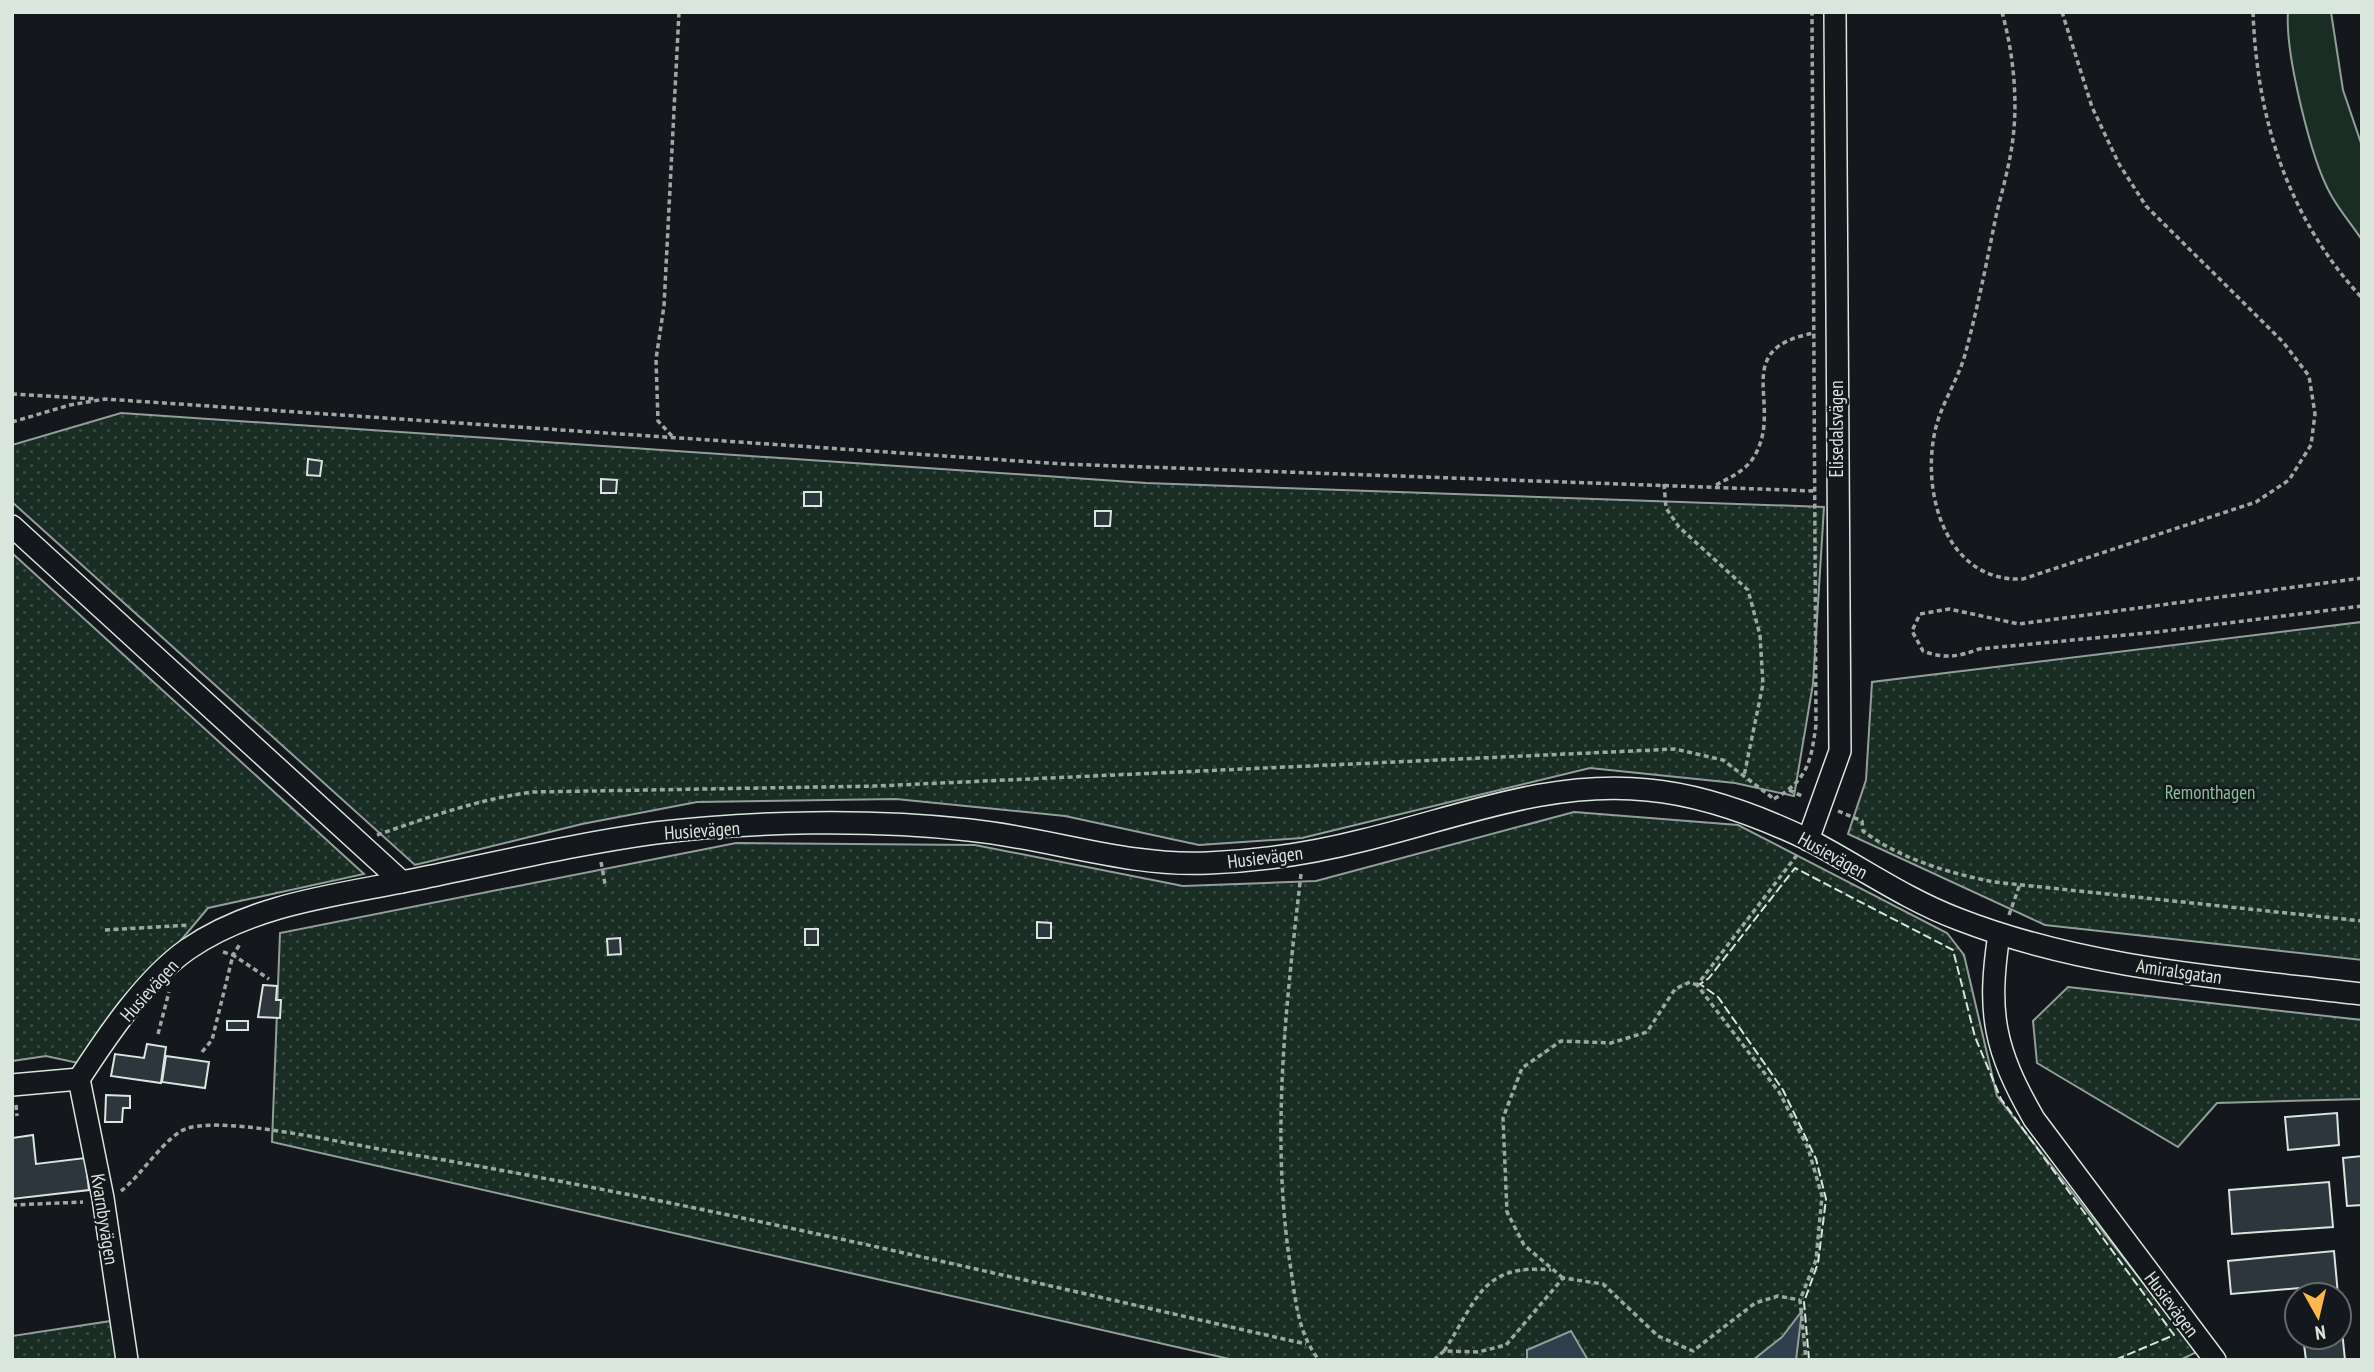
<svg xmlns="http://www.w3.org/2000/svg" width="2374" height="1372" font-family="'PT Sans Narrow',sans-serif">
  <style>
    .green { fill: url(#green-dots); stroke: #939e99; stroke-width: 2 }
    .pitch { fill: #1a2d24; stroke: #939e99; stroke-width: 2 }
    .water { fill: #2f3f4d; stroke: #939e99; stroke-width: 2 }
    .building { fill: #2c363c; stroke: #d8e6dc; stroke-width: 2 }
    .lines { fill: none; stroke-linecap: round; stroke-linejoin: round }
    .minor-casing { stroke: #d8e6dc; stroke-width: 24 }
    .path { stroke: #9da8a2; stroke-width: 3.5; stroke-dasharray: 5 3.5; stroke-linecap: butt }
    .minor { stroke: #14181c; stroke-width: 21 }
    .fence { stroke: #d8e6dc; stroke-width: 2; stroke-dasharray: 9 3.5; stroke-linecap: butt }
    .labels { text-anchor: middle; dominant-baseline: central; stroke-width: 5; stroke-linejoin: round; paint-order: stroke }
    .street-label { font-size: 19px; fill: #d8e6dc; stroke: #14181c }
    .park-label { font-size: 19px; fill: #8ac095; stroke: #14181c }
  </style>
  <defs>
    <pattern id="green-dots" width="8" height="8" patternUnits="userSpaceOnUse" patternTransform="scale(1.75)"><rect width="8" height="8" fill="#1a2d24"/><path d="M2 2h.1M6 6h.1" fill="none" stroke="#3b4b43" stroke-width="1.8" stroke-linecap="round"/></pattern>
  </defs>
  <rect width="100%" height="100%" fill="#14181c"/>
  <!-- green -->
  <g class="green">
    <path d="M121 413 1146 483 1824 507 1813 684 1794 796 1735 783 1590 768 1302 838 1199 845 1065 816 896 799 697 802 582 824 415 865 12 502V445Z"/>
    <path d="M12 553 364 874 208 908 78 1063 46 1056 12 1061Z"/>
    <path d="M2362 622V960L2045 925 1848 834 1866 780 1872 682Z"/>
    <path d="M1574 812 1738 825 1947 933 1964 955 1997 1096 2197 1352 2180 1360H1234L272 1142 280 933 736 843 975 845 1183 886 1316 881Z"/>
    <path d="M2068 987 2362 1020V1099L2217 1103 2178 1147 2037 1063 2033 1021Z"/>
    <path d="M111 1321 117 1360H12V1336Z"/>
  </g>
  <!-- pitch -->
  <path class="pitch" d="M2288 12H2331L2343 90 2362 146V240C2352 225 2340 211 2331 195 2311 160 2285 53 2288 12Z"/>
  <!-- water -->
  <g class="water">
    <path d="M1802 1311 1796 1360H1753L1782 1337Z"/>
    <path d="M1571 1331 1588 1360H1527V1350Z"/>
  </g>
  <!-- building -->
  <g class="building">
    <path d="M308 459 322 461 320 476 307 475Z"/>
    <path d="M601 479 617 480 616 493H601Z"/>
    <rect x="804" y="492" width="17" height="14"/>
    <path d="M1095 511H1111L1110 526H1095Z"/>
    <path d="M1037 922 1051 923V938H1037Z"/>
    <rect x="805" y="929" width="13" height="16"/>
    <path d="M620 938 621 954 608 955 607 939Z"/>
    <path d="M263 985 277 986 276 1000H281L280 1018 258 1017Z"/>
    <rect x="227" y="1021" width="21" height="9"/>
    <path d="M147 1044 166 1047 161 1083 111 1076 115 1054 144 1058Z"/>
    <path d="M166 1056 209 1062 205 1088 162 1082Z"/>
    <path d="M106 1095 130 1096V1108H123L122 1122H105Z"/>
    <path d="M2337 1113 2339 1145 2288 1150 2285 1117Z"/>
    <path d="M33 1135 36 1164 85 1158 89 1190 12 1199V1138Z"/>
    <path d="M2362 1156V1205L2347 1206 2343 1158Z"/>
    <path d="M2329 1182 2333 1227 2232 1234 2229 1190Z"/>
    <path d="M2334 1251 2338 1295H2299V1288L2231 1294 2228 1261Z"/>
    <path d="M2339 1301 2345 1360H2306L2303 1337H2339Z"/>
  </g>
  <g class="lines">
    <defs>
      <g id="minor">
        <path d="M12 526 402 882"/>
        <path d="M1808 840 1840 751 1835 12"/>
        <path d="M1999 934C1987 1014 1994 1049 2034 1119L2215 1360"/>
        <path d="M79 1079C107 1036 146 978 188 949 255 903 339 895 417 879 496 863 575 844 655 833 753 821 871 819 969 830 1049 838 1128 867 1208 863 1261 861 1313 853 1364 840 1456 818 1551 779 1648 790 1703 795 1759 816 1809 840 1859 866 1905 899 1958 919 2086 969 2227 978 2362 994"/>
        <path d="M79 1079 103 1198 127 1360"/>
        <path d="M12 1085 79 1079"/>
      </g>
    </defs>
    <!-- minor casing -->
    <use href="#minor" class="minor-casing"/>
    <!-- path -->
    <g class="path">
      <path d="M2002 12C2013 52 2018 97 2013 138 2010 164 2002 191 1996 216 1987 261 1978 306 1966 351 1960 375 1946 396 1938 420 1918 483 1942 583 2023 579L2256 502 2289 480 2311 445 2315 414 2309 376 2283 342 2146 206 2119 164 2092 107 2062 12"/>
      <path d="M2253 12C2257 120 2288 218 2362 298"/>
      <path d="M12 394 97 399"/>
      <path d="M12 422 70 405 105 399 1063 464 1815 491"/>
      <path d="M672 436 658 421 656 359 664 306 679 12"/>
      <path d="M1664 484 1666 508 1679 527 1748 590 1760 635 1763 684 1744 776"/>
      <path d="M1716 485C1731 477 1747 470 1755 455 1784 404 1728 349 1814 333"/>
      <path d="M2362 578 2019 624 1949 609 1920 614 1912 631 1923 651C1944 659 1958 657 1979 649L2157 632 2362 606"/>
      <path d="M1789 790 1804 797"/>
      <path d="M1774 799C1808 780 1811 761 1816 725L1812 12"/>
      <path d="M1838 811 1862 821 1863 831C1900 859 1949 873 1994 882L2362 921"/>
      <path d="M377 835C429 817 479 799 533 792L877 786 1675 749 1723 760 1774 799"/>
      <path d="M1797 855 1697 985 1779 1092 1808 1148 1822 1196 1816 1260 1800 1300 1806 1360"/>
      <path d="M601 862 605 884"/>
      <path d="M1301 874C1286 1005 1270 1139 1291 1270 1296 1303 1298 1333 1319 1360"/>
      <path d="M2009 915 2020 884"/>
      <path d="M105 930 190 925"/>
      <path d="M223 952 233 955 240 944"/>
      <path d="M158 1034 169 992"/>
      <path d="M202 1052 212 1040 233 955 269 979"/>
      <path d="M16 1105 17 1116"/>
      <path d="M121 1191C141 1176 167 1134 188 1128 230 1116 350 1145 397 1152 702 1203 1004 1276 1306 1344"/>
      <path d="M12 1205 83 1202"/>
      <path d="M1563 1278 1524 1245 1507 1212 1503 1118 1522 1068 1561 1041 1611 1043 1647 1032 1675 989 1690 982 1697 985"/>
      <path d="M1444 1351C1477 1301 1481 1263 1551 1270"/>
      <path d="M1434 1360 1444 1351 1478 1352 1506 1345 1563 1278 1603 1284 1658 1336 1693 1351 1755 1303 1778 1296 1800 1300"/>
    </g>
    <!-- minor -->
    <use href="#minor" class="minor"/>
    <!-- fence -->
    <path class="fence" d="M1809 1360 1804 1302 1818 1263 1826 1199 1816 1159 1783 1090 1718 997 1700 984 1709 978 1795 868 1953 950 1975 1037 2001 1099 2174 1335 2115 1360"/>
  </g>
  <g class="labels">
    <!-- street labels -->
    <g class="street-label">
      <text transform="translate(1836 429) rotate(-90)">Elisedalsvägen</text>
      <text transform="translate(702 830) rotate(-4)">Husievägen</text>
      <text transform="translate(1833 855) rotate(29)">Husievägen</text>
      <text transform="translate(1265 857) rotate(-7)">Husievägen</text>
      <text transform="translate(2179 971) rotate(8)">Amiralsgatan</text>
      <text transform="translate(149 990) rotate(-48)">Husievägen</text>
      <text transform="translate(105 1219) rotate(81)">Kvarnbyvägen</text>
      <text transform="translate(2172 1304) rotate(53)">Husievägen</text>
    </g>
    <!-- park labels -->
    <g class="park-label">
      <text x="2210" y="792">Remonthagen</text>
    </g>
  </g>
  <!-- border -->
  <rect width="2374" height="1372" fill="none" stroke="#d8e6dc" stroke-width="28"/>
  <!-- north arrow -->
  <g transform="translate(2318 1316) rotate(172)"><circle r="33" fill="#14181c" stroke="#626a69" stroke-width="2"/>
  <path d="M0-5L12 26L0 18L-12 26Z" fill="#ffb74d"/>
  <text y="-10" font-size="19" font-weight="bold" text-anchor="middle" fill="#d8e6dc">N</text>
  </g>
</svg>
